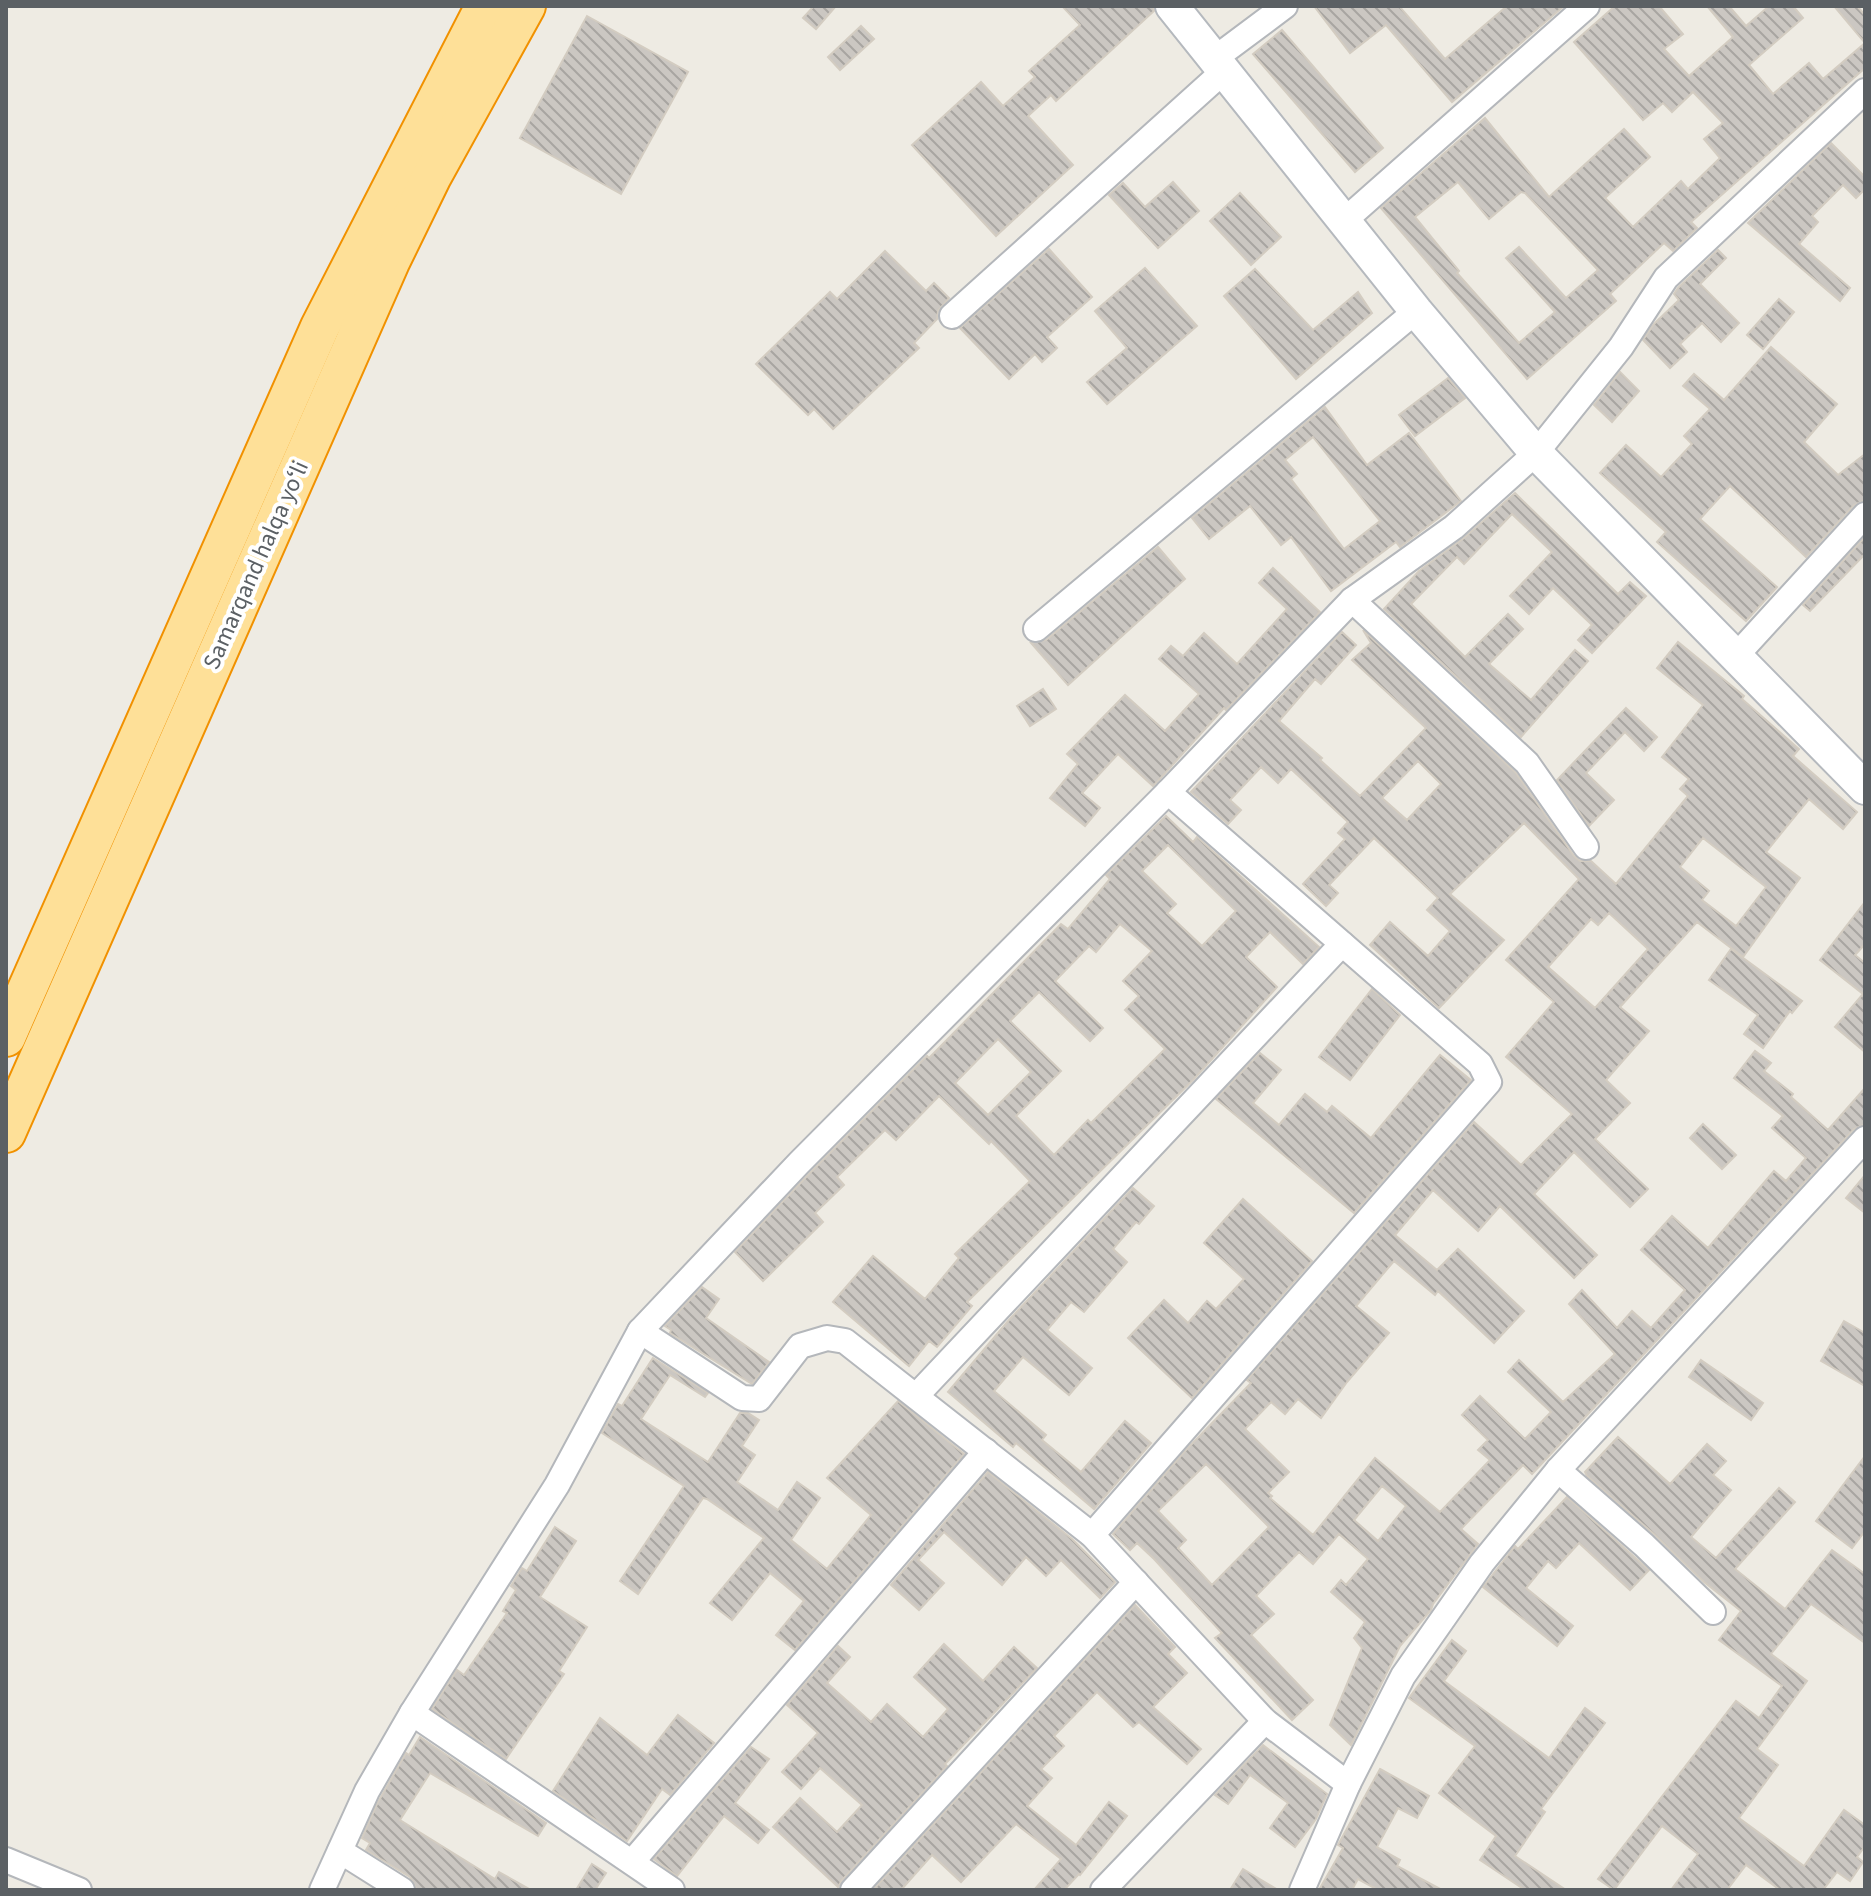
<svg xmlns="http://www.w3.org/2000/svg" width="1871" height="1896" font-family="'Source Sans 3',sans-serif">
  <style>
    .building { fill: url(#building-back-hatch); stroke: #d3ccc1; stroke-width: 2; fill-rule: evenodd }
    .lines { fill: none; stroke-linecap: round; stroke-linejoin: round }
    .minor-casing { stroke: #b4b7bb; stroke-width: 28 }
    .secondary-casing { stroke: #b5b9be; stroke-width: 36 }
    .trunk-casing { stroke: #f19100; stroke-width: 42 }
    .minor { stroke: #fff; stroke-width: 24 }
    .secondary { stroke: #fff; stroke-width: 32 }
    .trunk { stroke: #fee098; stroke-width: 38 }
    .labels { text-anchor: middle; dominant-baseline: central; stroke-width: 8; stroke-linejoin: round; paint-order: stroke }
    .street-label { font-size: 24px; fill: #5b6064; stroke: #fff }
  </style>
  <defs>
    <pattern id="building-back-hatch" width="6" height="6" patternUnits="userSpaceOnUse" patternTransform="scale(2)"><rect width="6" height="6" fill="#cbc7c2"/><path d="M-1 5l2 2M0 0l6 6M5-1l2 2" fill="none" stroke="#a8a5a1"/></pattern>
  </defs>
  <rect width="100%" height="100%" fill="#eeebe3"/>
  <!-- building -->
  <g class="building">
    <path d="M814 6H836L816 29 803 18Z"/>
    <path d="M1062 6H1153L1154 11 1056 101 1051 95 1028 116 1073 165 996 236 912 145 981 82 1003 106 1035 77 1029 71 1080 25Z"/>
    <path d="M1314 6H1399L1445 59 1507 6H1564L1452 102 1386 25 1350 53Z"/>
    <path d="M1615 6H1659L1683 34 1664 49 1689 76 1733 37 1707 6H1729L1746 26 1769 6H1793L1803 18 1749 65 1773 94 1809 63 1823 79 1865 43V68L1691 222 1697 228 1673 251 1664 243 1610 294 1616 301 1527 379 1381 208 1485 118 1549 197 1624 129 1650 157 1605 198 1633 227 1681 181 1688 189 1720 158 1704 139 1723 123 1693 92 1672 112 1663 103 1643 120 1574 42ZM1458 182 1489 219 1521 192 1525 193 1598 270 1566 298 1519 247 1506 258 1555 312 1519 343 1457 273 1459 271 1415 217Z"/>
    <path d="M1834 6H1857L1865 15V43Z"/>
    <path d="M587 16 688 72 621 194 520 138Z"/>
    <path d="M861 26 874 39 840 70 828 57Z"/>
    <path d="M1282 30 1383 148 1355 172 1253 54Z"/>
    <path d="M1831 143 1865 177V189L1856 198 1843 185 1812 216 1818 222 1799 244 1850 288 1840 301 1748 223Z"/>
    <path d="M1173 182 1199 211 1158 248 1109 195 1123 183 1145 207Z"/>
    <path d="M1240 193 1281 237 1251 265 1210 221Z"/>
    <path d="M1049 249 1092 297 1047 337 1057 348 1042 362 1035 354 1009 379 960 328Z"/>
    <path d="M1718 250 1726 258 1700 284 1739 323 1721 342 1702 323 1680 344 1687 352 1670 368 1643 340 1654 324 1679 300 1674 294 1678 288Z"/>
    <path d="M885 251 926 291 934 283 949 298 938 311 937 319 914 343 919 348 833 429 814 409 808 415 756 364 830 292 837 299Z"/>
    <path d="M1145 268 1197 326 1107 404 1087 382 1127 348 1095 311Z"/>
    <path d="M1255 269 1313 330 1358 292 1372 313 1296 379 1224 296Z"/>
    <path d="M1779 299 1794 312 1763 349 1747 335Z"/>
    <path d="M1771 347 1837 404 1804 442 1838 475 1865 454V500L1854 505 1806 557 1730 486 1700 519 1777 587 1746 621 1657 542 1666 532 1600 473 1626 445 1661 477 1692 444 1684 436 1710 409 1683 386 1694 374 1724 400Z"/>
    <path d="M1620 372 1639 391 1612 422 1594 405Z"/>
    <path d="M1448 378 1465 398 1415 436 1399 415Z"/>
    <path d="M1325 407 1367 465 1409 433 1461 501 1400 547 1396 542 1331 591 1291 537 1281 545 1250 506 1209 539 1192 518ZM1313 437 1380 521 1344 549 1291 479 1297 474 1285 460Z"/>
    <path d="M1515 493 1618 594 1630 582 1646 596 1592 653 1578 640 1592 625 1553 588 1529 614 1510 596 1552 552 1512 514 1464 564 1457 557 1411 604 1465 657 1508 614 1523 629 1489 664 1531 700 1575 650 1588 661 1521 737 1384 609 1419 571 1464 538Z"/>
    <path d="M1865 537V554L1810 611 1803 605Z"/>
    <path d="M1158 547 1185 579 1068 685 1031 643 1046 640Z"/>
    <path d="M1273 568 1320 612 1226 710 1224 708 1157 782 1153 786 1118 754 1082 793 1100 808 1085 826 1050 798 1078 764 1067 754 1125 695 1165 731 1199 694 1159 659 1171 646 1183 656 1204 633 1237 664 1287 609 1259 583Z"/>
    <path d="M1363 630 1516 773 1574 856 1580 861H1591L1616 884 1688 796 1680 789 1689 779 1662 757 1703 705 1657 668 1678 642 1744 696 1742 699 1799 749 1793 756 1857 812 1843 829 1809 799 1766 852 1800 878 1743 957 1697 922 1620 1007 1649 1031 1606 1080 1630 1103 1595 1139 1648 1189 1630 1207 1574 1152 1534 1194 1597 1255 1574 1278 1500 1206 1478 1231 1433 1190 1395 1235 1437 1270 1458 1249 1524 1311 1494 1343 1438 1291 1435 1295 1394 1261 1356 1306 1389 1333 1347 1382 1321 1418 1298 1399 1285 1414 1271 1402 1245 1429 1289 1472 1268 1493 1272 1496 1270 1498 1313 1535 1375 1458 1440 1512 1490 1460 1478 1450 1488 1440 1462 1415 1480 1396 1525 1439 1551 1412 1508 1372 1519 1360 1563 1402 1615 1354 1569 1304 1582 1290 1617 1328 1632 1311 1651 1328 1685 1290 1641 1250 1672 1216 1708 1248 1774 1171 1786 1181 1806 1158 1772 1128 1783 1116 1734 1078 1755 1051 1771 1063 1764 1071 1793 1094 1791 1097 1828 1130 1865 1088V1124L1854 1129 1532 1474 1523 1465 1461 1529 1478 1544 1433 1604 1431 1610 1400 1646 1351 1745 1330 1725 1362 1648 1354 1638 1365 1622 1331 1592 1341 1580 1346 1585 1368 1559 1339 1534 1313 1564 1299 1552 1256 1596 1274 1614 1251 1635 1313 1700 1292 1720 1215 1638 1222 1633 1154 1559 1137 1543 1130 1550 1113 1534 1186 1450 1251 1383 1247 1380 1474 1122 1521 1165 1572 1114 1506 1057 1554 1002 1506 960 1579 879 1524 823 1450 894 1504 940 1439 1008 1370 945 1390 922 1428 956 1450 931 1427 910 1438 898 1374 838 1329 885 1338 893 1326 906 1303 884 1345 839 1338 833 1348 822 1291 769 1278 783 1261 767 1230 800 1241 810 1228 824 1191 792 1342 632 1356 645 1321 684 1315 679 1279 721 1322 758 1320 760 1360 796 1426 728 1352 660 1371 643ZM1418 761 1441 784 1407 820 1382 798ZM1703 838 1766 887 1736 926 1702 900 1709 891 1680 867ZM1609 913 1648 949 1595 1008 1548 967 1591 919 1598 925ZM1206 1464 1269 1527 1212 1585 1178 1548 1186 1540 1158 1511ZM1382 1486 1406 1506 1378 1541 1354 1520Z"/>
    <path d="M1043 689 1056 709 1030 726 1017 706Z"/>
    <path d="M1626 708 1657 737 1644 751 1625 732 1586 773 1614 800 1589 826 1557 780Z"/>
    <path d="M1166 816 1193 842 1197 837 1319 947 1303 964 1270 932 1246 957 1277 987 1193 1080 967 1302 972 1306 937 1347 929 1341 909 1366 833 1302 873 1256 925 1299 959 1258 955 1254 1030 1181 991 1141 989 1144 939 1096 896 1140 885 1130 837 1177 844 1185 815 1213 823 1222 763 1281 735 1252 810 1173 927 1056 929 1058 1061 924 1068 929 1110 879 1106 875ZM1168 845 1236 911 1202 946 1167 913 1176 904 1142 871ZM1120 924 1152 951 1123 981 1139 996 1125 1010 1165 1049 1091 1123 1088 1120 1054 1155 1016 1116 1061 1071 1010 1021 1039 992 1090 1041 1103 1028 1055 981 1089 946 1096 952ZM998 1039 1031 1072 988 1115 955 1083Z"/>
    <path d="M1865 902V944L1855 955 1865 963V1052L1835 1027 1863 994 1820 960Z"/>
    <path d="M1731 949 1802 1001 1792 1013 1790 1011 1763 1048 1744 1034 1758 1015 1709 980Z"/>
    <path d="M1372 989 1400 1015 1350 1080 1319 1057Z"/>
    <path d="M1260 1053 1281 1070 1253 1103 1279 1125 1305 1094 1327 1112 1332 1106 1371 1138 1440 1055 1471 1080 1354 1213 1216 1099Z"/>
    <path d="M1703 1124 1736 1155 1722 1169 1690 1138Z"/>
    <path d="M1865 1175V1213L1846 1198Z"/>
    <path d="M1133 1188 1154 1206 1139 1224 1136 1222 1113 1249 1127 1262 1084 1312 1071 1302 1047 1330 1092 1368 1069 1395 1023 1357 994 1391 1046 1435 1042 1440 1081 1472 1125 1421 1151 1443 1094 1509 1016 1443 1013 1447 948 1392 1009 1320Z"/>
    <path d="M1243 1199 1312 1261 1192 1398 1128 1338 1164 1300 1188 1323 1207 1301 1216 1309 1244 1279 1204 1243Z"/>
    <path d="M702 1287 719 1299 706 1318 769 1362 752 1384 670 1333 671 1330 665 1326Z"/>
    <path d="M1844 1321 1865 1333V1386L1821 1361Z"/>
    <path d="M653 1358 708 1393 705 1397 670 1375 641 1419 708 1462 740 1413H748L759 1420 742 1446 755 1455 737 1482 778 1510 797 1482 820 1498 791 1540 827 1569 871 1515 827 1478 898 1401 964 1454 795 1650 776 1635 804 1601 770 1573 732 1620 710 1603 764 1538 707 1499 703 1498 638 1594 620 1581 684 1486 602 1433 618 1404 622 1406Z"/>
    <path d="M1701 1360 1763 1403 1751 1420 1689 1377Z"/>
    <path d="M1618 1437 1670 1484 1707 1444 1726 1461 1713 1475 1731 1490 1691 1537 1716 1558 1779 1488 1795 1502 1735 1569 1785 1609 1832 1550 1865 1574V1643L1811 1604 1771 1654 1807 1681 1757 1749 1778 1765 1739 1818 1804 1866 1844 1810 1865 1825V1846L1857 1857 1863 1862 1850 1881 1837 1872 1823 1890H1780L1746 1865 1727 1890H1671L1698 1854 1662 1826 1614 1890 1598 1879 1736 1701 1759 1718 1782 1686 1719 1640 1741 1611 1704 1582 1654 1534 1587 1476 1585 1472Z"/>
    <path d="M1865 1456V1531L1852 1548 1816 1521Z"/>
    <path d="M988 1472 1072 1539 1115 1582 1100 1598 1061 1560 1046 1576 1026 1557 1002 1585 944 1532 918 1560 944 1583 919 1610 891 1585Z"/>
    <path d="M1567 1497 1649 1570 1630 1590 1579 1543 1556 1568 1548 1561 1526 1588 1573 1626 1557 1646 1483 1587 1515 1546 1518 1549Z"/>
    <path d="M555 1527 576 1541 540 1597 587 1627 559 1671 564 1674 506 1759 432 1709 457 1670 464 1675 507 1613 503 1611 516 1590 511 1586 522 1568 527 1571Z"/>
    <path d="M1135 1605 1175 1647 1168 1654 1187 1673 1153 1707 1201 1749 1187 1764 1139 1722 1133 1727 1097 1692 1054 1736 1064 1746 1041 1769 1052 1778 1027 1806 1076 1845 1109 1802 1127 1816 1080 1875 1079 1874 1064 1890H1034L1061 1859 1016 1824 961 1882 932 1855 901 1890H873Z"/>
    <path d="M1452 1640 1466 1651 1444 1681 1549 1758 1585 1708 1605 1723 1541 1809 1545 1812 1515 1856 1566 1890H1525L1480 1860 1496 1836 1439 1793 1475 1746 1409 1698Z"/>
    <path d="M944 1644 983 1681 1014 1647 1037 1668 945 1764 947 1766 842 1880 838 1887 773 1827 800 1798 837 1832 862 1805 820 1768 801 1789 782 1772 818 1733 787 1705 838 1646 850 1657 827 1683 871 1722 887 1704 923 1737 948 1709 914 1677Z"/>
    <path d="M678 1715 714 1743 670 1795 662 1789 627 1841 553 1791 600 1718 647 1755Z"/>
    <path d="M420 1737 546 1823 538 1836 430 1773 400 1820 495 1879 499 1872 531 1890H417L410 1877 366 1850 370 1843 362 1838 377 1804 406 1753 409 1755Z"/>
    <path d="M1263 1745 1327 1794 1316 1819 1295 1847 1270 1828 1288 1803 1250 1775 1228 1804 1215 1795Z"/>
    <path d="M751 1747 769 1759 735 1803 769 1830 758 1843 724 1816 677 1876 654 1859Z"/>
    <path d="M1380 1769 1429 1796 1417 1818 1398 1808 1377 1847 1400 1860 1397 1866 1442 1890H1378L1358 1879 1352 1890H1319L1343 1848 1338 1845Z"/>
    <path d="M592 1864 606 1873 595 1890H576Z"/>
    <path d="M1243 1869 1278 1890H1230Z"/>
  </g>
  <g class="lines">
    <defs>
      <g id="minor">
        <path d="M1214 59 1285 6"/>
        <path d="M1345 220 1587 6"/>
        <path d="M952 316 1224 71"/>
        <path d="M1352 600 1527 763 1586 847"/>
        <path d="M1036 629 1416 311"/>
        <path d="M1735 657 1865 515"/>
        <path d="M640 1331 742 1398 759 1399 800 1346 827 1338 845 1341 1092 1535 1265 1721 1348 1784"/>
        <path d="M916 1396 1342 944"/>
        <path d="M1558 1470 1644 1545 1713 1612"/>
        <path d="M1092 1535 1489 1082 1480 1064 1168 792"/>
        <path d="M412 1713 672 1890"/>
        <path d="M340 1851 402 1890"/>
        <path d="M6 1860 79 1890"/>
        <path d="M632 1862 986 1451"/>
        <path d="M322 1890 367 1791 412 1713 557 1485 640 1331 799 1163 1168 792 1352 600 1454 527 1536 453 1621 347 1666 278 1865 91"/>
        <path d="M853 1890 1136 1582"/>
        <path d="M1103 1890 1265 1721"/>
        <path d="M1302 1890 1348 1784 1403 1676 1482 1563 1558 1470 1865 1139"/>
      </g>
      <path id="secondary" d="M1172 6 1416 311 1536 453 1865 788"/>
      <g id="trunk">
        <path d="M6 1037 320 327 485 6"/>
        <path d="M6 1133 390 262 432 176 526 6"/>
      </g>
    </defs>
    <!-- minor casing -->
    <use href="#minor" class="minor-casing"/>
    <!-- secondary casing -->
    <use href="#secondary" class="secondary-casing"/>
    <!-- trunk casing -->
    <use href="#trunk" class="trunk-casing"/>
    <!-- minor -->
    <use href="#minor" class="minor"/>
    <!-- secondary -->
    <use href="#secondary" class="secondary"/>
    <!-- trunk -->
    <use href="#trunk" class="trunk"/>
  </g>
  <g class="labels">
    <!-- street labels -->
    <g class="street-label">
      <text transform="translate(256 565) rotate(-66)">Samarqand halqa yoʻli</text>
    </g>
  </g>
  <!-- border -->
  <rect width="1871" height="1896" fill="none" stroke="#5b6064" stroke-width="16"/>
</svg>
